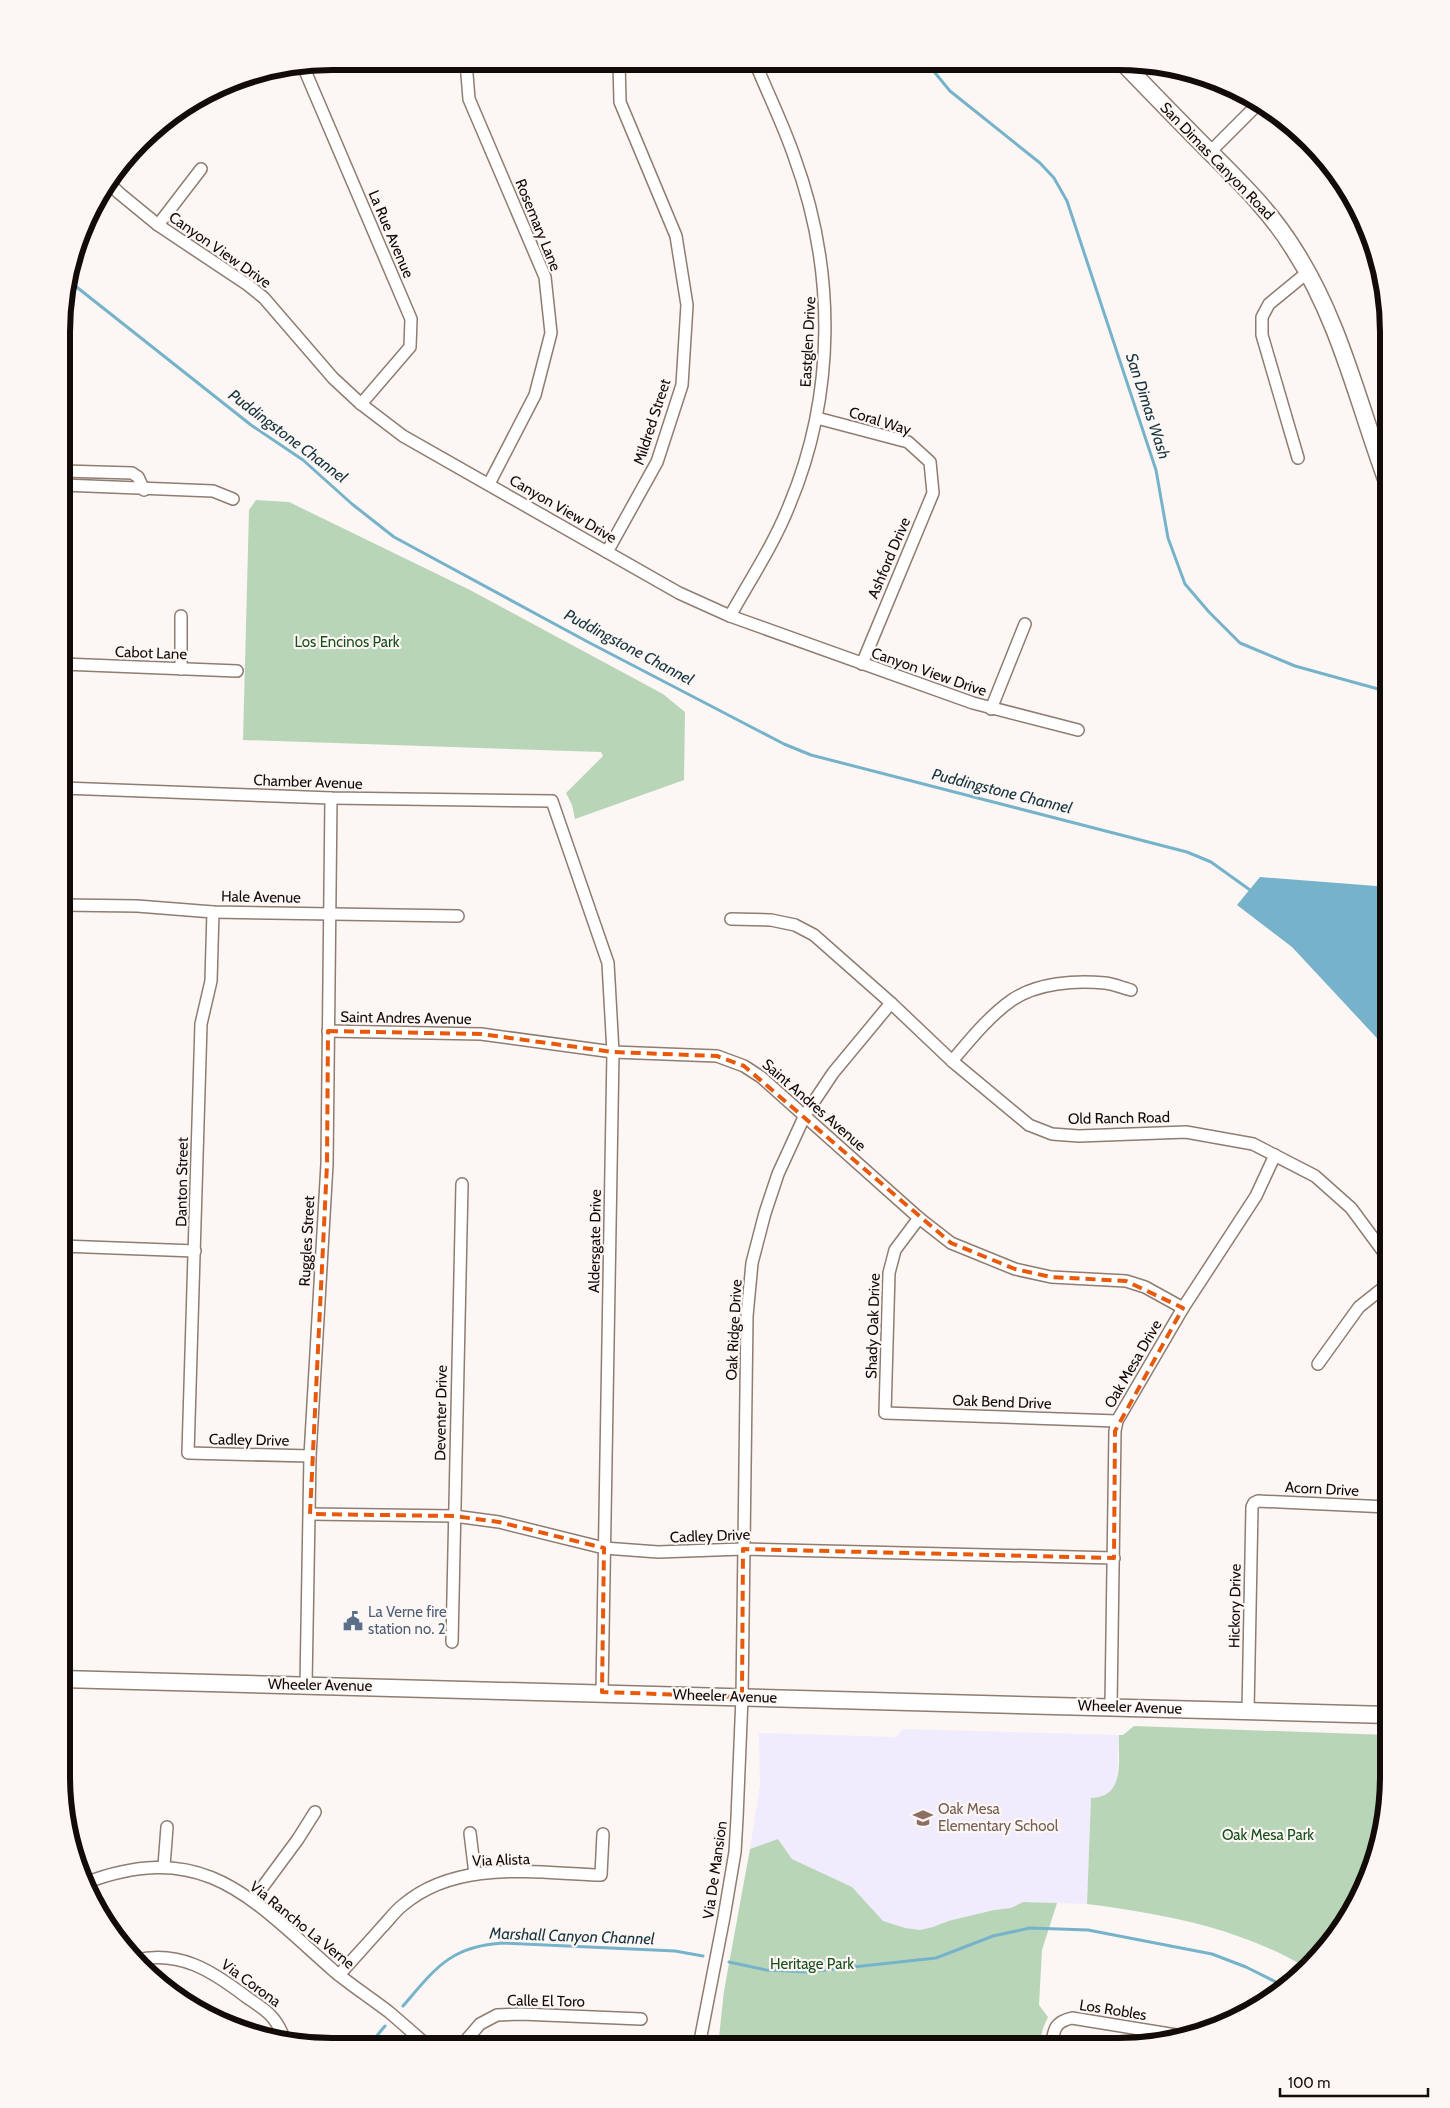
<svg xmlns="http://www.w3.org/2000/svg" width="1450" height="2108" font-family="Cabin,sans-serif">
  <style>
    .education { fill: #f0ebfd }
    .green { fill: #b9d5b8 }
    .water { fill: #76b3ca }
    .lines { fill: none; stroke-linecap: round; stroke-linejoin: round }
    .stream { stroke: #76b3ca; stroke-width: 3 }
    .street-casing { stroke: #907c70; stroke-width: 14 }
    .secondary-casing { stroke: #907c70; stroke-width: 19 }
    .street { stroke: #fff; stroke-width: 11 }
    .secondary { stroke: #fff; stroke-width: 16 }
    .marked { fill: none; stroke: #e8590c; stroke-width: 4; stroke-dasharray: 10 6; stroke-linejoin: round }
    .labels { text-anchor: middle; dominant-baseline: central; stroke-width: 4.5; stroke-linejoin: round; paint-order: stroke }
    .street-label { font-size: 15px; fill: #120b07; stroke: #fcf7f4 }
    .park-label { font-size: 15px; fill: #184f1b; stroke: #fcf7f4 }
    .service-label { font-size: 15px; fill: #4e5e75; stroke: #fcf7f4; text-anchor: start }
    .education-label { font-size: 15px; fill: #785e54; stroke: #fcf7f4; text-anchor: start }
    .water-label { font-size: 16px; font-style: italic; fill: #17353f; stroke: #fcf7f4 }
    .rim { fill: none; stroke: #120b07; stroke-width: 6 }
  </style>
  <rect width="100%" height="100%" fill="#fcf7f4"/>
  <!-- education -->
  <path class="education" d="M903 1729 1119 1735 1117 1783 1112 1791 1105 1797 1091 1799 1087 1904 1023 1902 1011 1908 994 1910 948 1921 933 1927 920 1930 905 1928 883 1922 852 1887 792 1859 778 1839 750 1849 760 1785 759 1733 896 1737Z"/>
  <!-- green -->
  <g class="green">
    <path d="M256 500 289 502 470 590 663 694 685 712 684 780 575 819 572 805 566 793 603 756 601 752 243 740 249 510Z"/>
    <path d="M1134 1726 1388 1735V1794L1374 1863 1343 1927 1307 1968C1240 1928 1164 1914 1087 1904L1091 1798C1126 1797 1118 1760 1119 1735H1123Z"/>
    <path d="M778 1839 792 1859 852 1887 883 1921 905 1928 920 1930 933 1927 948 1921 994 1910 1011 1908 1023 1902 1057 1903 1042 1950 1039 2005 1048 2017 1043 2028 1039 2047 718 2046 724 1991 750 1849Z"/>
  </g>
  <!-- water -->
  <path class="water" d="M1260 877 1389 887 1388 1050 1292 947 1237 905Z"/>
  <g class="lines">
    <!-- stream -->
    <g class="stream">
      <path d="M927 63 950 91 1040 163 1054 178 1067 201 1156 470 1168 538 1185 584 1209 612 1240 643 1295 666 1389 692"/>
      <path d="M69 281 251 425 303 460 352 504 394 537 588 642 784 744 811 755 1187 852 1211 862 1250 890"/>
      <path d="M729 1962 766 1970 807 1972 936 1958 993 1936 1030 1928 1088 1930 1212 1954 1246 1967 1286 1987"/>
      <path d="M403 2006C435 1969 450 1946 503 1943L675 1951 703 1956"/>
      <path d="M369 2045 385 2026"/>
    </g>
    <defs>
      <g id="street">
        <path d="M466 62 469 99 545 277 551 333 535 395 489 484"/>
        <path d="M303 66 411 319 410 347 361 404"/>
        <path d="M1210 152 1259 103"/>
        <path d="M109 183 119 193 158 225 248 285 264 298 333 378 361 404 403 436 679 593 730 616 973 703 1078 730"/>
        <path d="M158 225 201 169"/>
        <path d="M817 418 908 442 930 462 933 493 862 664"/>
        <path d="M1298 458 1262 335V317L1269 304 1308 272"/>
        <path d="M63 471 132 473 138 477 144 490"/>
        <path d="M63 485 213 491 233 499"/>
        <path d="M607 552 657 462 682 385 687 305 676 236 620 102 619 62"/>
        <path d="M730 616C750 580 774 544 789 506 836 394 836 270 794 156 783 124 768 94 755 62"/>
        <path d="M63 664 237 671"/>
        <path d="M181 669V616"/>
        <path d="M991 709 1025 624"/>
        <path d="M63 788 331 798 552 801 608 963 613 1052 602 1692"/>
        <path d="M63 905 137 906 213 912 458 916"/>
        <path d="M213 912 211 981 201 1024 188 1453 310 1456"/>
        <path d="M731 919 771 920 795 925 814 935 891 1003 952 1061 1029 1125 1052 1134 1079 1136 1186 1132 1253 1144 1315 1176 1351 1208 1388 1258"/>
        <path d="M328 1031 481 1034 613 1052 717 1056 744 1066 761 1077 919 1218 951 1243 1015 1269 1051 1277 1126 1281 1145 1287 1183 1308"/>
        <path d="M62 1048 66 1031"/>
        <path d="M952 1061C970 1040 989 1016 1012 1000 1037 983 1075 980 1105 983 1114 984 1123 988 1131 990"/>
        <path d="M919 1218 895 1250 889 1273 885 1413 1117 1421"/>
        <path d="M62 1246 195 1251"/>
        <path d="M1318 1364 1359 1307 1388 1284"/>
        <path d="M310 1514 454 1516 499 1522 604 1548 658 1552 743 1549 1114 1558"/>
        <path d="M61 1632 65 1387 62 1386"/>
        <path d="M452 1642 462 1184"/>
        <path d="M306 1685 310 1456 327 1164 331 798"/>
        <path d="M1111 1706 1115 1431 1117 1421 1183 1308 1256 1196 1275 1155"/>
        <path d="M1248 1711 1252 1507 1254 1503 1258 1501 1388 1507"/>
        <path d="M470 1833 475 1874"/>
        <path d="M164 1866 167 1827"/>
        <path d="M85 1883C204 1838 251 1898 334 1971 352 1986 371 1998 389 2012 402 2023 414 2034 427 2045"/>
        <path d="M253 1900 298 1839 315 1812"/>
        <path d="M136 1960C180 1950 212 1971 245 1996 263 2009 273 2013 282 2033L281 2040"/>
        <path d="M339 1975C353 1959 368 1943 382 1927 389 1920 395 1911 403 1905 457 1859 535 1873 601 1875L603 1834"/>
        <path d="M462 2045 480 2024 497 2015 521 2014 641 2019"/>
        <path d="M699 2046 724 1917 735 1852 737 1818 742 1697 747 1316 752 1263 765 1213 778 1174 805 1115 833 1073 891 1003"/>
        <path d="M1051 2047C1054 2030 1054 2022 1072 2018L1188 2037"/>
      </g>
      <g id="secondary">
        <path d="M1124 64C1152 93 1180 122 1209 151 1239 181 1270 211 1293 248 1340 320 1359 407 1389 487"/>
        <path d="M61 1679 1388 1715"/>
      </g>
    </defs>
    <!-- street casing -->
    <use href="#street" class="street-casing"/>
    <!-- secondary casing -->
    <use href="#secondary" class="secondary-casing"/>
    <!-- street -->
    <use href="#street" class="street"/>
    <!-- secondary -->
    <use href="#secondary" class="secondary"/>
  </g>
  <!-- marked area -->
  <path class="marked" d="M328 1031 481 1034 613 1052 717 1056 744 1066 951 1243 1015 1269 1051 1277 1126 1281 1183 1308 1115 1431 1114 1558 743 1549 742 1697 602 1692 604 1548 499 1522 454 1516 310 1514 327 1164Z"/>
  <!-- icons -->
  <defs>
    <symbol id="civic-bare" viewBox="-9 -9 18 18"><path d="M-.6-6.5H3V-4.5H.6V-3L4-1V1h2V6H-6V1h2V-1L-.6-3ZM-1.2 2.5V6h2.4V2.5Z" fill="#5c6f8a" stroke="#fcf7f4" stroke-width="2.5" paint-order="stroke"/></symbol>
    <symbol id="school-bare" viewBox="-9 -9 18 18"><path d="M0-5L7-2L0 1L-7-2ZM-4 1L0 2.5L4 1V4Q0 6-4 4Z" fill="#8d6e63" stroke="#fcf7f4" stroke-width="2.5" paint-order="stroke"/></symbol>
  </defs>
  <g fill-rule="evenodd">
    <use href="#civic-bare" x="339" y="1607" width="28" height="28"/>
    <use href="#school-bare" x="909" y="1804" width="28" height="28"/>
  </g>
  <g class="labels">
    <!-- street labels -->
    <g class="street-label">
      <text transform="translate(1217 161) rotate(46)">San Dimas Canyon Road</text>
      <text transform="translate(538 225) rotate(68)">Rosemary Lane</text>
      <text transform="translate(391 234) rotate(67)">La Rue Avenue</text>
      <text transform="translate(220 250) rotate(35)">Canyon View Drive</text>
      <text transform="translate(808 342) rotate(-87)">Eastglen Drive</text>
      <text transform="translate(880 421) rotate(17)">Coral Way</text>
      <text transform="translate(652 422) rotate(-72)">Mildred Street</text>
      <text transform="translate(563 509) rotate(30)">Canyon View Drive</text>
      <text transform="translate(889 558) rotate(-67)">Ashford Drive</text>
      <text transform="translate(151 653) rotate(2)">Cabot Lane</text>
      <text transform="translate(929 672) rotate(19)">Canyon View Drive</text>
      <text transform="translate(308 782) rotate(2)">Chamber Avenue</text>
      <text transform="translate(261 897) rotate(1)">Hale Avenue</text>
      <text transform="translate(406 1018) rotate(1)">Saint Andres Avenue</text>
      <text transform="translate(814 1105) rotate(41)">Saint Andres Avenue</text>
      <text transform="translate(1119 1118) rotate(-1)">Old Ranch Road</text>
      <text transform="translate(182 1182) rotate(-89)">Danton Street</text>
      <text transform="translate(307 1241) rotate(-87)">Ruggles Street</text>
      <text transform="translate(595 1241) rotate(-89)">Aldersgate Drive</text>
      <text transform="translate(873 1326) rotate(-88)">Shady Oak Drive</text>
      <text transform="translate(734 1330) rotate(-87)">Oak Ridge Drive</text>
      <text transform="translate(1133 1364) rotate(-60)">Oak Mesa Drive</text>
      <text transform="translate(1002 1402) rotate(2)">Oak Bend Drive</text>
      <text transform="translate(441 1413) rotate(-89)">Deventer Drive</text>
      <text transform="translate(249 1440) rotate(1)">Cadley Drive</text>
      <text transform="translate(1322 1489) rotate(3)">Acorn Drive</text>
      <text transform="translate(710 1536) rotate(-2)">Cadley Drive</text>
      <text transform="translate(1235 1606) rotate(-89)">Hickory Drive</text>
      <text transform="translate(320 1685) rotate(1)">Wheeler Avenue</text>
      <text transform="translate(725 1696) rotate(2)">Wheeler Avenue</text>
      <text transform="translate(1130 1707) rotate(2)">Wheeler Avenue</text>
      <text transform="translate(501 1860) rotate(-2)">Via Alista</text>
      <text transform="translate(715 1870) rotate(-82)">Via De Mansion</text>
      <text transform="translate(302 1925) rotate(39)">Via Rancho La Verne</text>
      <text transform="translate(251 1983) rotate(36)">Via Corona</text>
      <text transform="translate(546 2001) rotate(1)">Calle El Toro</text>
      <text transform="translate(1113 2010) rotate(9)">Los Robles</text>
    </g>
    <!-- park labels -->
    <g class="park-label">
      <text x="347" y="642">Los Encinos Park</text>
      <text x="1268" y="1835">Oak Mesa Park</text>
      <text x="812" y="1964">Heritage Park</text>
    </g>
    <!-- service labels -->
    <g class="service-label">
      <text x="368" y="1612">La Verne fire<tspan x="368" dy="17">station no. 2</tspan></text>
    </g>
    <!-- education labels -->
    <g class="education-label">
      <text x="938" y="1809">Oak Mesa<tspan x="938" dy="17">Elementary School</tspan></text>
    </g>
    <!-- water labels -->
    <g class="water-label">
      <text transform="translate(1148 406) rotate(72)">San Dimas Wash</text>
      <text transform="translate(288 436) rotate(37)">Puddingstone Channel</text>
      <text transform="translate(629 647) rotate(28)">Puddingstone Channel</text>
      <text transform="translate(1002 791) rotate(14)">Puddingstone Channel</text>
      <text transform="translate(572 1936) rotate(2)">Marshall Canyon Channel</text>
    </g>
  </g>
  <!-- crop -->
  <path d="M0 0H1450V2108H0ZM332 70H1118A262 262 0 0 1 1380 332V1776A262 262 0 0 1 1118 2038H332A262 262 0 0 1 70 1776V332A262 262 0 0 1 332 70Z" fill="#fcf7f4" fill-rule="evenodd"/>
  <path class="rim" d="M332 70H1118A262 262 0 0 1 1380 332V1776A262 262 0 0 1 1118 2038H332A262 262 0 0 1 70 1776V332A262 262 0 0 1 332 70Z"/>
  <!-- scale -->
  <path d="M1280 2088v8h148v-8" fill="none" stroke="#120b07" stroke-width="2.5"/>
  <text x="1288" y="2088" font-size="15" fill="#120b07" stroke="#fcf7f4" stroke-width="4" paint-order="stroke">100 m</text>
</svg>
